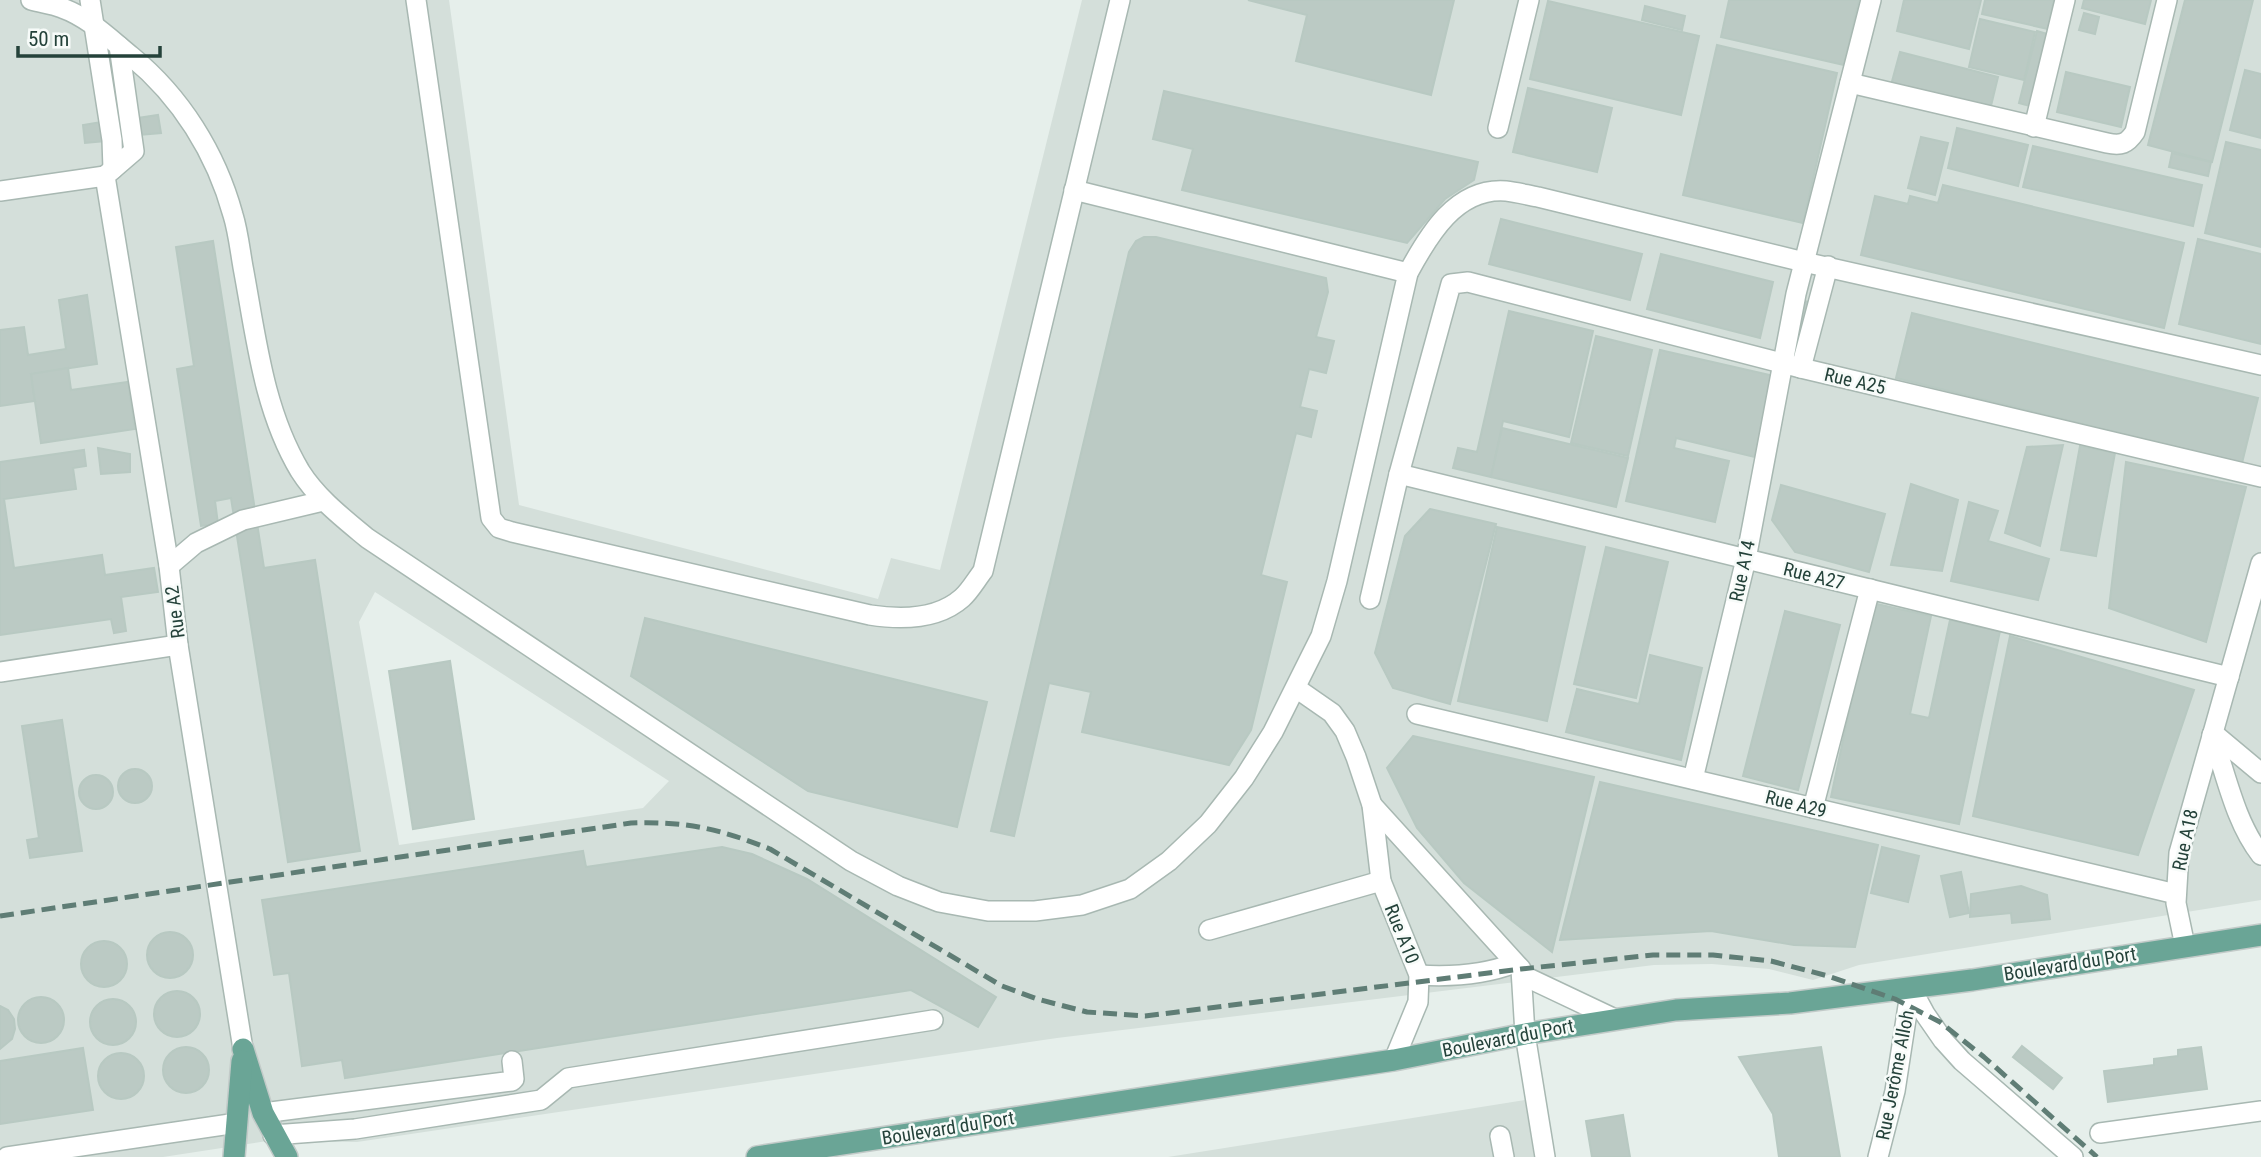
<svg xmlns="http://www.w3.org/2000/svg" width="2261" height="1157" font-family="'Roboto Condensed',sans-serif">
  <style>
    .built { fill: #d4dfda; fill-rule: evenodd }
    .building { fill: #bbcac4; stroke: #b8c9c2; stroke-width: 2 }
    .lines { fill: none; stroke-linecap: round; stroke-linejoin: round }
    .minor-casing { stroke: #a8b8b2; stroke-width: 22 }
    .major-casing { stroke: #c2cac8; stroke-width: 24 }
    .minor { stroke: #fff; stroke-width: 19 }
    .major { stroke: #6aa596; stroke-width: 21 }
    .rail { stroke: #5f7d75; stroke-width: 5; stroke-dasharray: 14 7; stroke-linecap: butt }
    .labels { text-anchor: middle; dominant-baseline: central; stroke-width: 5; stroke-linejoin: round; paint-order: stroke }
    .street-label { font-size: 19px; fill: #24423a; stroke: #f7fbf9 }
  </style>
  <rect width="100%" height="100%" fill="#e6efeb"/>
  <!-- built -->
  <g class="built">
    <path d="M0 0H449L519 505 878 599 891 558 940 570 1082 0H2261V900L1859 965 1813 980 1769 969 1712 964 1654 965 1057 1038 357 1142 267 1141 163 1157H0ZM375 592 669 781 643 808 399 845 359 622Z"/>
    <path d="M1525 1100 1534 1157H1168Z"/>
  </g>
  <!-- building -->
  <g class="building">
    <path d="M1248 0H1454L1431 95 1296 61 1307 15Z"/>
    <path d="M1729 0H1859L1844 65 1721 37Z"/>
    <path d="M1904 0H1981L1969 49 1897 31Z"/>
    <path d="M1985 0H2054L2048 29 1982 14Z"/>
    <path d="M2084 0H2151L2145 24 2082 8Z"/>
    <path d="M2185 0H2253L2212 162 2148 145Z"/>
    <path d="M1548 1 1699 36 1681 115 1530 79Z"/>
    <path d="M1645 6 1685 16 1682 30 1642 20Z"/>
    <path d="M2084 13 2099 17 2095 34 2079 30Z"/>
    <path d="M1980 19 2035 32 2024 80 1969 67Z"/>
    <path d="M2037 31 2047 34 2030 106 2019 103Z"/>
    <path d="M1717 45 1837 73 1803 223 1683 195Z"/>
    <path d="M1900 52 1998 77 1990 110 1891 85Z"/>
    <path d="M2245 70 2261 74V138L2230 130Z"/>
    <path d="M2066 72 2130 87 2121 127 2057 112Z"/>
    <path d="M1528 88 1612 108 1597 172 1513 152Z"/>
    <path d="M1164 91 1478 162 1474 180 1445 199 1407 243 1182 190 1193 149 1153 139Z"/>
    <path d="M158 115 161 133 139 135 137 118Z"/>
    <path d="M102 122 105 141 85 143 83 125Z"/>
    <path d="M1957 128 2028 145 2018 186 1948 168Z"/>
    <path d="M1921 137 1948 143 1935 195 1908 188Z"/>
    <path d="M2226 142 2261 150V247L2205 233Z"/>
    <path d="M2033 146 2202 185 2193 226 2023 187Z"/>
    <path d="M2172 153 2211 162 2208 176 2169 167Z"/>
    <path d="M1943 185 2184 243 2164 328 1861 255 1875 196 1908 204 1910 196 1938 203Z"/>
    <path d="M1501 219 1642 254 1630 300 1489 264Z"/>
    <path d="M1144 237H1156L1326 278 1328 292 1316 337 1334 341 1326 373 1309 369 1300 407 1317 411 1311 437 1296 433 1261 575 1287 582 1251 730 1229 765 1082 732 1091 692 1049 683 1014 836 991 831 1129 252 1136 241Z"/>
    <path d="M2198 239 2261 254V344L2179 324Z"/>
    <path d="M213 241 264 568 315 560 360 851 288 862 231 498 215 501 218 524 201 526 177 369 194 366 176 247Z"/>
    <path d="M1661 254 1773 282 1760 338 1647 309Z"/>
    <path d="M87 295 97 364 31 374 35 401 0 406V330L24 327 28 355 66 349 59 300Z"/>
    <path d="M1800 300 1813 303 1807 329 1794 326Z"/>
    <path d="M1509 311 1593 331 1569 437 1503 421 1491 477 1453 468 1458 448 1477 452Z"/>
    <path d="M1912 313 2258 398 2242 463 1896 378Z"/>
    <path d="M1596 336 1652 350 1628 456 1571 443Z"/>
    <path d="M1660 350 1774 376 1755 457 1676 438 1674 448 1729 461 1715 522 1626 501Z"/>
    <path d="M68 368 71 390 128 382 135 429 41 443 31 374Z"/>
    <path d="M1502 428 1628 458 1616 507 1491 477Z"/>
    <path d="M2063 445 2040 546 2005 533 2027 447Z"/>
    <path d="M2080 446 2115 453 2096 556 2061 550Z"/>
    <path d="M98 448 130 454V472L101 474Z"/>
    <path d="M84 450 86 466 73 468 76 489 4 499 14 568 102 555 105 575 154 568 158 592 121 597 126 631 114 633 111 619 0 635V462Z"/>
    <path d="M2126 462 2246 487 2206 642 2109 608Z"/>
    <path d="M1911 484 1958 500 1942 571 1891 565Z"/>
    <path d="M1781 485 1885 514 1869 572 1795 552 1772 520Z"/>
    <path d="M1969 502 1998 511 1988 541 2049 559 2038 600 1951 581Z"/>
    <path d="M1430 509 1496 524 1450 704 1393 688 1375 653 1405 536Z"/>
    <path d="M1497 527 1585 547 1547 721 1458 701Z"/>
    <path d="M1606 547 1668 562 1636 698 1574 684Z"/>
    <path d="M1872 603 1931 616 1910 714 1929 718 1950 620 2000 631 1959 824 1831 797Z"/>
    <path d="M1785 611 1840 625 1798 790 1743 776Z"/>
    <path d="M645 618 987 702 957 827 808 791 631 676Z"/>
    <path d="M2010 636 2194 690 2138 855 1973 816Z"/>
    <path d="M1650 655 1702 668 1681 760 1566 732 1577 689 1639 704Z"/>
    <path d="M450 661 474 819 413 829 389 671Z"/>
    <path d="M62 720 82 851 30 858 27 840 39 838 22 726Z"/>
    <path d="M1413 736 1594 777 1552 952 1464 883 1417 828 1387 768Z"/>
    <circle cx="135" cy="786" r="17"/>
    <circle cx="96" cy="792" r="17"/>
    <path d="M1600 782 1878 845 1855 947 1794 945 1711 931 1560 940Z"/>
    <path d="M722 847 752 854 807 879 996 997 978 1027 911 990 345 1078 342 1060 302 1066 289 973 274 975 262 900 583 851 586 867Z"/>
    <path d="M1882 847 1919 856 1908 902 1871 893Z"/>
    <path d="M1961 872 1969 913 1950 917 1941 876Z"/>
    <path d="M2021 886 2047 895 2050 919 2012 923 2011 913 1970 917 1971 894Z"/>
    <circle cx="170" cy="955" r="23"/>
    <circle cx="104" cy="964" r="23"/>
    <circle cx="177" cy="1014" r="23"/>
    <circle cx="41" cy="1020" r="23"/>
    <circle cx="113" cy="1022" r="23"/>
    <path d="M0 1006 8 1010 14 1019 15 1029 12 1039 0 1049Z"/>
    <path d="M2022 1046 2062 1078 2053 1089 2013 1057Z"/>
    <circle cx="186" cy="1070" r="23"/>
    <path d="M1821 1047 1840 1157H1779L1773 1114 1739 1057Z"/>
    <path d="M2201 1047 2207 1089 2108 1102 2104 1071 2154 1065V1059L2178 1056V1050Z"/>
    <path d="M83 1048 93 1110 0 1124V1061Z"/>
    <circle cx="121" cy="1076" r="23"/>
    <path d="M1623 1115 1630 1157H1592L1586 1121Z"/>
  </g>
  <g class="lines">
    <defs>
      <g id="minor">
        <path d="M31 0C41 3 52 4 62 8 88 17 110 39 131 56 181 97 216 153 233 215 238 231 240 250 243 267 256 336 263 409 300 471 317 498 343 518 367 538L851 861 898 886 939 902 988 911H1035L1082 905 1130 889 1169 861 1208 824 1244 778 1273 732 1321 636 1337 581 1408 273C1428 236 1456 187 1506 191 1516 192 1527 195 1538 197L1804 262 2261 365"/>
        <path d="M90 0 112 140 113 169"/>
        <path d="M416 0 491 518 499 528 512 532 870 615C902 620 937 620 962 598 970 591 976 580 983 571L1120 0"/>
        <path d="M119 46 134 151 105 176 169 566 178 645 243 1049"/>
        <path d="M1850 83 2107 143C2121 146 2127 144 2135 132L2167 0"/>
        <path d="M2034 127 2065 0"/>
        <path d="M1498 128 1529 0"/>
        <path d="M1074 190 1408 273"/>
        <path d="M0 191 105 176"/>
        <path d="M1801 368 1828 266"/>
        <path d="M1399 474 2229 677"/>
        <path d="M169 566 196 543 243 520 323 501"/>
        <path d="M1370 599 1399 474 1451 284 1468 282 1801 368 2261 477"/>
        <path d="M0 672 178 645"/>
        <path d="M1296 688 1332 713 1345 731 1356 757 1372 805 1381 881 1419 975 1418 1002 1394 1060"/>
        <path d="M1417 714 2176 894"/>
        <path d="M2213 733 2261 773"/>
        <path d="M2212 735C2226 774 2235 822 2261 855"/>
        <path d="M1693 779 1746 559 1796 294 1871 0"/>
        <path d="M1372 805 1521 969 1525 1034 1545 1157"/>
        <path d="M1813 808 1870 589"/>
        <path d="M1209 930 1381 881"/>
        <path d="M2185 946 2176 903 2179 853 2261 563"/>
        <path d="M1419 975C1451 977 1484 975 1515 963"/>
        <path d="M1522 975 1615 1019"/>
        <path d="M1911 988 1925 1014 1943 1040 1962 1061 2073 1157"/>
        <path d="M263 1113 512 1081 514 1079 512 1061"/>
        <path d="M2100 1133 2261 1111"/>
        <path d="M273 1135 355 1129 541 1100 568 1078 933 1020"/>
        <path d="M1500 1136 1504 1157"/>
        <path d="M7 1157 237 1123"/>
        <path d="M1878 1157 1895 1091 1908 1006 1913 992"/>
      </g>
      <g id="major">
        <path d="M243 1049 263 1113 287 1157"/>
        <path d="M234 1157 242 1061"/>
        <path d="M757 1157 1394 1060 1525 1034 1676 1010 1790 1003 1972 980 2261 935"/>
      </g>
    </defs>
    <!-- minor casing -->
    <use href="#minor" class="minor-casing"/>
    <!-- major casing -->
    <use href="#major" class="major-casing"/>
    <!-- minor -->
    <use href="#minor" class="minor"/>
    <!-- major -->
    <use href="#major" class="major"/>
    <!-- rail -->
    <path class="rail" d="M0 916 631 823C686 821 720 829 770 849L1002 986 1037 999 1087 1012 1145 1016 1521 969 1653 955H1713L1771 961 1828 976 1895 999 1940 1022 1984 1057 2097 1157"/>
  </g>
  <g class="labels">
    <!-- street labels -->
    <g class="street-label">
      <text transform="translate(1855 381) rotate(13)">Rue A25</text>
      <text transform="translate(1742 571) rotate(-78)">Rue A14</text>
      <text transform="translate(1814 576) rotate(14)">Rue A27</text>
      <text transform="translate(175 612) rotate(-97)">Rue A2</text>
      <text transform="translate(1796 804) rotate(14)">Rue A29</text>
      <text transform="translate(2185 840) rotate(-78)">Rue A18</text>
      <text transform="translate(1402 934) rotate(68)">Rue A10</text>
      <text transform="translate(2070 964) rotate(-9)">Boulevard du Port</text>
      <text transform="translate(1508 1038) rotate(-11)">Boulevard du Port</text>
      <text transform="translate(1895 1075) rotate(-79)">Rue Jerôme Alloh</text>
      <text transform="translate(948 1128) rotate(-9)">Boulevard du Port</text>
    </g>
  </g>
  <!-- scale -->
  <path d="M18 46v10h142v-10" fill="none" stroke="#24423a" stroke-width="3.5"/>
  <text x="28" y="46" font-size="21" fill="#24423a" stroke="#f7fbf9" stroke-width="5" paint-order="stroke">50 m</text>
</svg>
